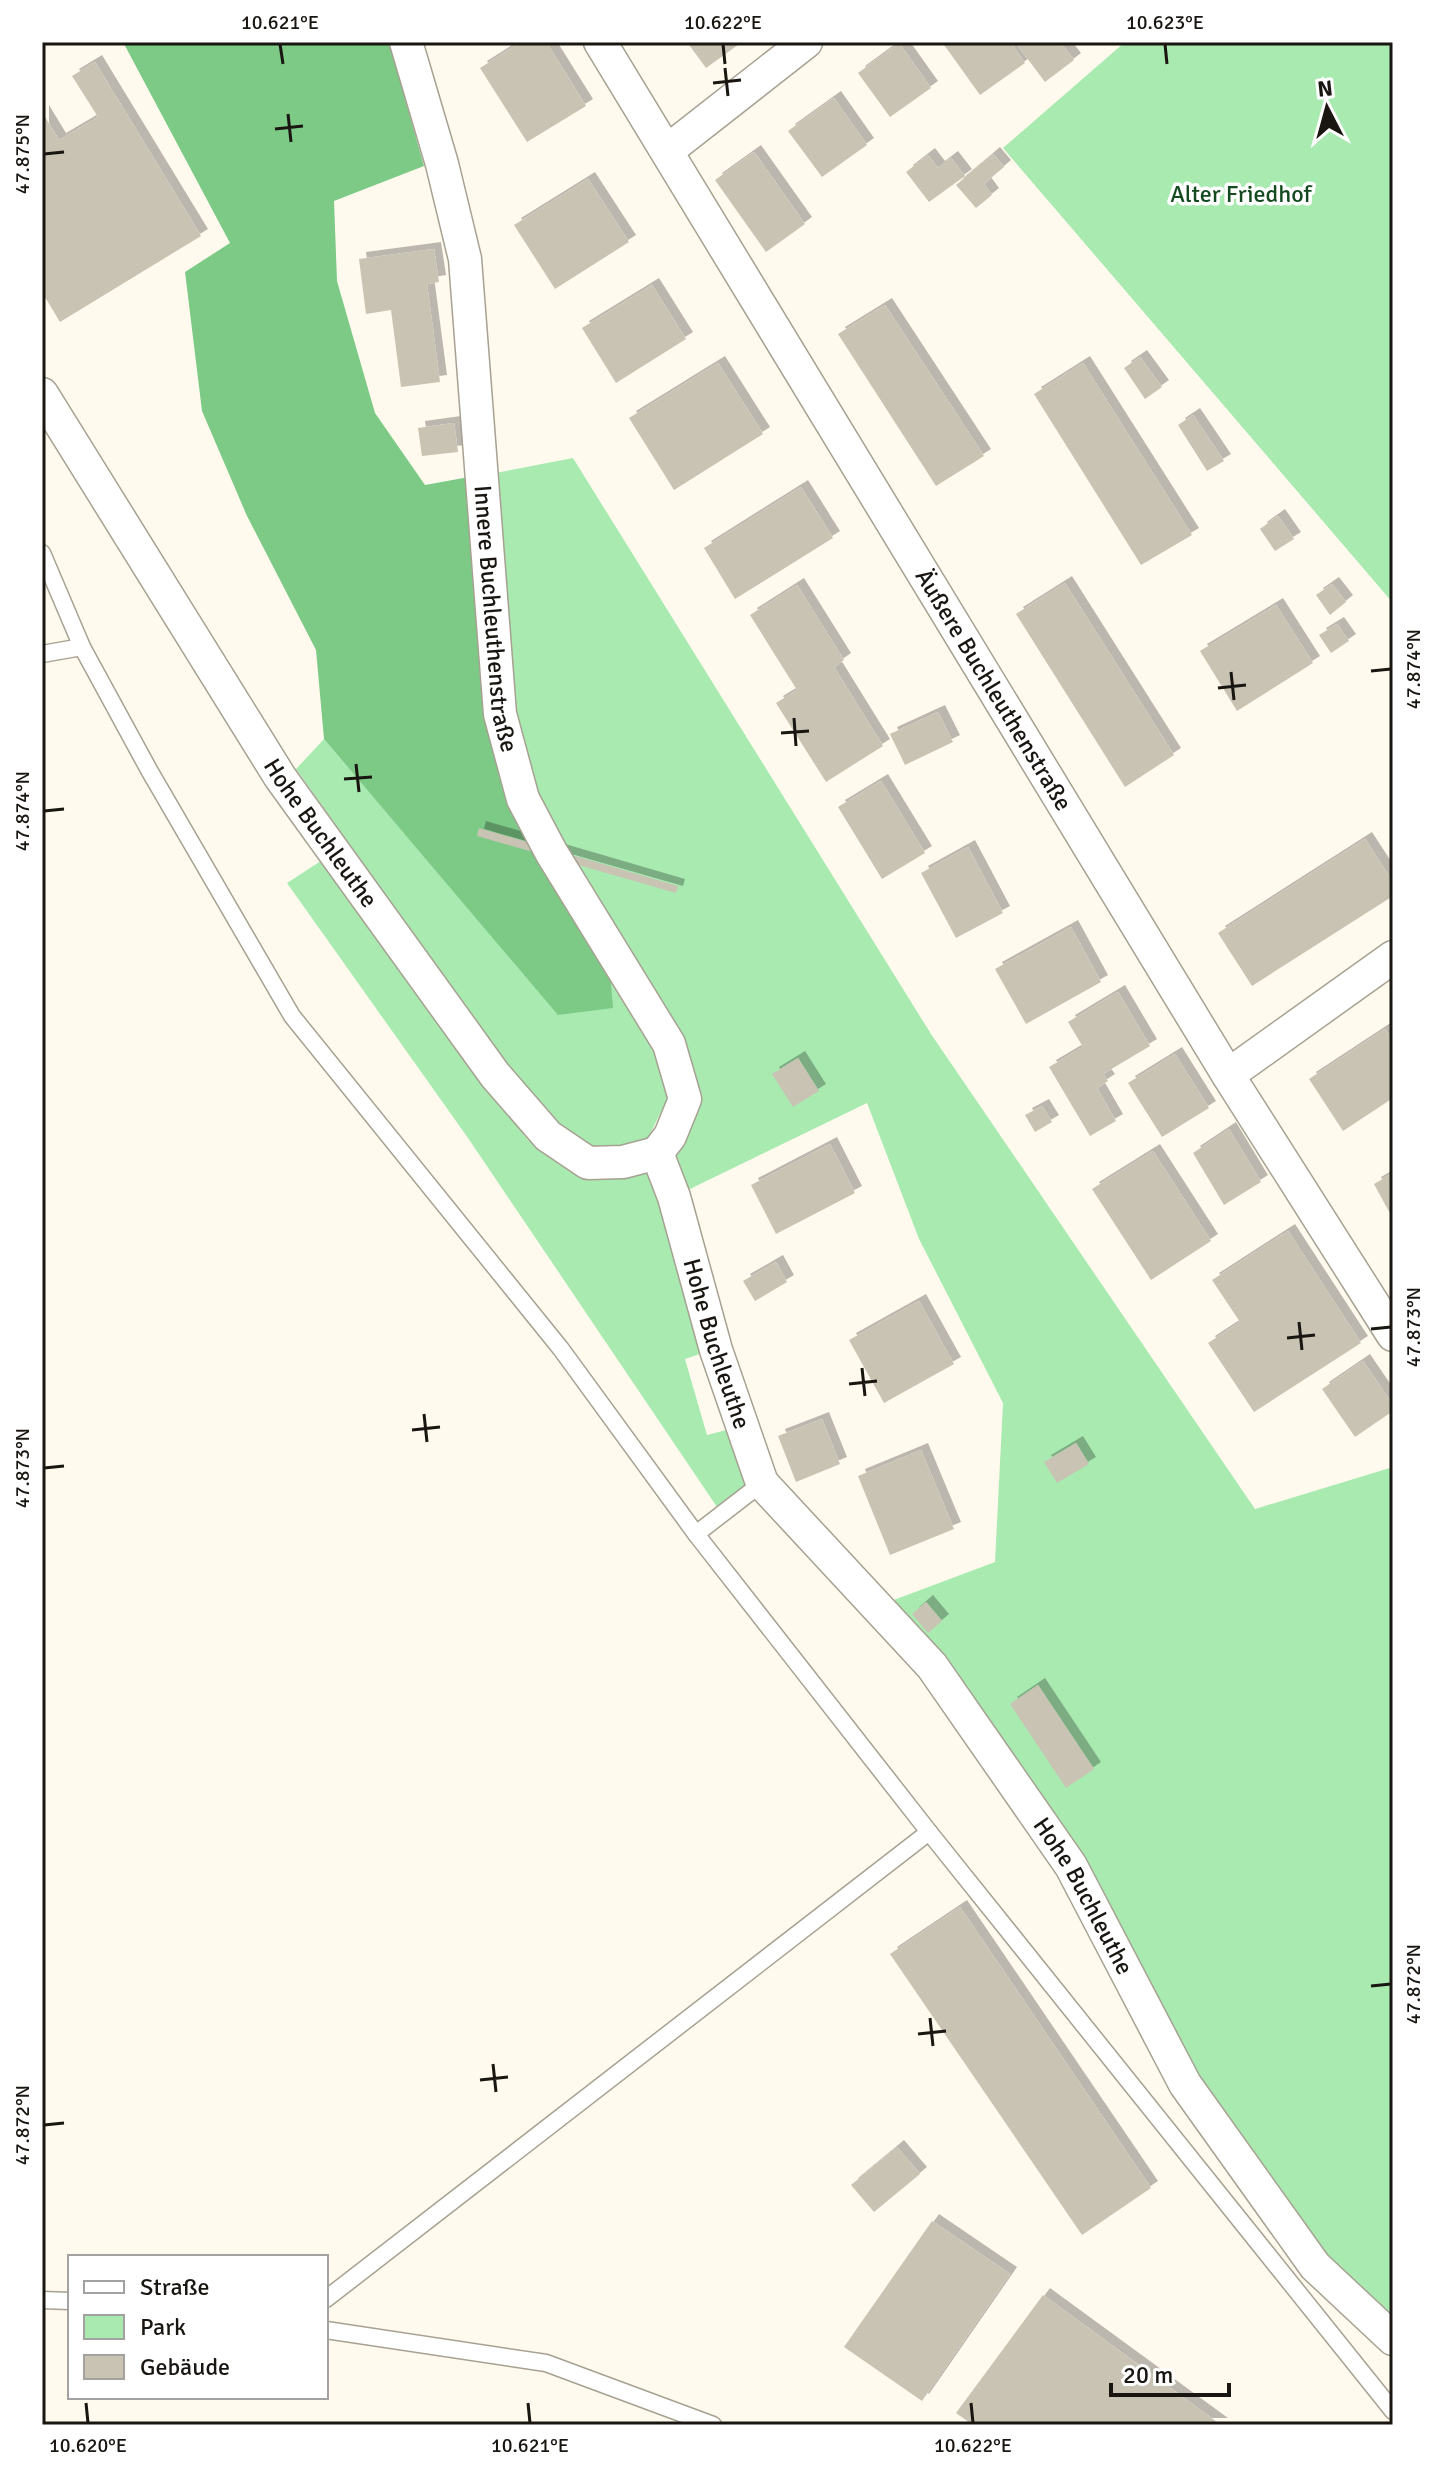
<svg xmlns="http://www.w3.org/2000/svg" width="1435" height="2467" font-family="Signika,sans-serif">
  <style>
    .green { fill: #a9eab1 }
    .forest { fill: #7dca87 }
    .building { fill: #c9c3b4; filter: url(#shadow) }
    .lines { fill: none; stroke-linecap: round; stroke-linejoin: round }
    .lane-casing { stroke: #a7a192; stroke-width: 19 }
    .street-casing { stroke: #a7a192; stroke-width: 35 }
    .lane { stroke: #fff; stroke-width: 16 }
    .street { stroke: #fff; stroke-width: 32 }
    .ticks { fill: none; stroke: #191611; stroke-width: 3 }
    .labels { text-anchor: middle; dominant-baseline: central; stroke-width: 7; stroke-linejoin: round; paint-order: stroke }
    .park-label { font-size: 24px; fill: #134a1f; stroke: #fff }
    .street-label { font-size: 24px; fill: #191611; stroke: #fff }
    .neatline { fill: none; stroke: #191611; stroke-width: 3 }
    .ticks-label { font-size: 20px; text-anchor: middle; fill: #191611 }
  </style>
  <defs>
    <filter id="shadow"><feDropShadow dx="7" dy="-7" stdDeviation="0" flood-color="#0004"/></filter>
  </defs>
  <rect width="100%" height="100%" fill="#fffaed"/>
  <!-- green -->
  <g class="green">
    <path d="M1125 42H1393V603L1003 148Z"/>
    <path d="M573 458 931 1034 1255 1509 1393 1467V2327L1323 2261 1191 2082 1075 1861 883 1604 995 1562 1003 1403 919 1239 867 1103 688 1190 673 1156 684 1145 702 1099 682 1034 534 794 509 717 490 474Z"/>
    <path d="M324 739 558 1014 610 972 662 1054 668 1098 648 1138 620 1148 593 1149 556 1125 505 1063 296 769Z"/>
    <path d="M324 859 483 1084 528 1140 586 1175 651 1170 709 1351 685 1359 707 1435 734 1428 752 1480 717 1507 468 1138 287 883Z"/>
  </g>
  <!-- forest -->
  <path class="forest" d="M123 42H389L424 166 334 201 337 281 375 413 425 485 469 477 491 716 610 972 613 1008 558 1015 324 739 316 650 247 516 202 411 185 272 230 243Z"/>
  <!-- building -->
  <g class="building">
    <path d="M521 42H546L586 106 527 142 480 68Z"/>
    <path d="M687 42H742L706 68Z"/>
    <path d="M942 42H1010L1025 63 980 95Z"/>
    <path d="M1023 42H1060L1074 60 1045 82 1018 46Z"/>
    <path d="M899 43 931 88 890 117 858 73Z"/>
    <path d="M95 62 201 236 60 322 42 292V112L59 140 98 117 72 76Z"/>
    <path d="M834 98 867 145 822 177 788 131Z"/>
    <path d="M754 152 805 224 766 252 715 180Z"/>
    <path d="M993 154 1004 167 984 184 992 195 976 208 956 185Z"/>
    <path d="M928 155 938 168 951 158 965 176 929 202 906 172Z"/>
    <path d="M588 179 629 242 555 289 514 225Z"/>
    <path d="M434 249 439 282 427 284 440 382 401 387 391 310 366 314 359 259Z"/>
    <path d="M652 285 686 339 616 383 582 328Z"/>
    <path d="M885 305 984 456 936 486 838 334Z"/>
    <path d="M1140 357 1162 387 1145 399 1124 368Z"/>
    <path d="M718 363 763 434 674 490 629 418Z"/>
    <path d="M1083 363 1192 535 1141 565 1034 394Z"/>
    <path d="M1193 415 1224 461 1207 471 1178 425Z"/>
    <path d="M454 423 458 452 422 456 418 428Z"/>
    <path d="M801 487 833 538 735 599 704 548Z"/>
    <path d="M1278 516 1294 539 1275 551 1260 529Z"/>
    <path d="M1065 583 1174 755 1125 787 1016 614Z"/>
    <path d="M1332 584 1346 602 1330 615 1316 595Z"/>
    <path d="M797 585 844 660 834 667 883 746 826 782 776 703 797 690 750 615Z"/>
    <path d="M1276 605 1313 663 1237 711 1200 651Z"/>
    <path d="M1337 624 1349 641 1331 653 1319 635Z"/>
    <path d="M938 712 953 742 905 765 890 734Z"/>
    <path d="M881 781 925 853 882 879 838 807Z"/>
    <path d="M479 828 678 886 676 893 477 836Z"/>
    <path d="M1365 839 1393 882V896L1252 986 1218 933Z"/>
    <path d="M968 847 1003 913 956 938 921 873Z"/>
    <path d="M1071 927 1101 982 1026 1024 995 969Z"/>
    <path d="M1118 992 1150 1046 1103 1074 1108 1081 1097 1088 1116 1121 1090 1136 1049 1067 1083 1047 1068 1022Z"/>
    <path d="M1385 1029 1393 1041V1098L1343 1131 1309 1079Z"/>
    <path d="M1175 1054 1209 1108 1162 1137 1128 1083Z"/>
    <path d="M798 1058 819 1091 793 1107 772 1074Z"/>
    <path d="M1042 1106 1052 1122 1035 1132 1025 1115Z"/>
    <path d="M1229 1129 1261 1182 1224 1205 1193 1153Z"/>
    <path d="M830 1144 855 1193 776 1234 751 1185Z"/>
    <path d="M1153 1151 1211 1241 1151 1280 1092 1189Z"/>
    <path d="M1393 1173V1219L1374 1184Z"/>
    <path d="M1288 1231 1361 1343 1254 1412 1208 1343 1240 1322 1212 1280Z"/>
    <path d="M776 1262 787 1282 755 1301 743 1281Z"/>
    <path d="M919 1301 954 1364 884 1403 849 1340Z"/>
    <path d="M1363 1361 1393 1405V1411L1355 1437 1322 1389Z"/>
    <path d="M822 1419 840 1464 796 1482 778 1436Z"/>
    <path d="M1076 1443 1089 1464 1057 1483 1044 1462Z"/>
    <path d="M921 1450 954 1529 890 1555 858 1476Z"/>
    <path d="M926 1602 942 1621 928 1633 912 1614Z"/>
    <path d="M1038 1685 1094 1769 1066 1788 1010 1704Z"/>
    <path d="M960 1907 1151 2188 1082 2235 890 1954Z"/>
    <path d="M897 2147 920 2174 874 2212 851 2185Z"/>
    <path d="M932 2221 1010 2274 922 2401 844 2347Z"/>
    <path d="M1043 2295 1221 2425H973L956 2413Z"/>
  </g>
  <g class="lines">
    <defs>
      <g id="lane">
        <path d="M42 553 82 647 149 770 292 1016 561 1349 696 1534 929 1832 1393 2411"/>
        <path d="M42 654 82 647"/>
        <path d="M696 1534 762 1483"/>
        <path d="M326 2299 929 1832"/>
        <path d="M42 2300 70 2301"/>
        <path d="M326 2330 546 2363 713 2425"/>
      </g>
      <g id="street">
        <path id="s1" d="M406 42 442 164 465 259 500 714 523 799 551 852 669 1044 685 1099 670 1136 657 1153"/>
        <path id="s2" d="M600 42 1228 1075 1393 1335"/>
        <path d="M667 151 806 42"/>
        <path id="s3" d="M42 394 280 777 495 1075 548 1136 588 1163 623 1162 657 1153"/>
        <path d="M1228 1075 1393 957"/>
        <path id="s4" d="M657 1153 674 1197 716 1350 762 1483 932 1666 1071 1866 1185 2084 1315 2266 1393 2339"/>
      </g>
    </defs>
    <!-- lane casing -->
    <use href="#lane" class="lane-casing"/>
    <!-- street casing -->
    <use href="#street" class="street-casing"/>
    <!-- lane -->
    <use href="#lane" class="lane"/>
    <!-- street -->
    <use href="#street" class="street"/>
  </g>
  <!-- ticks -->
  <path class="ticks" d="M280 44 283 64M723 44 725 64M1165 44 1167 64M725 68 728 96M713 83 741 80M288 114 291 142M275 129 303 126M44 154 64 152M1371 671 1391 669M1231 672 1234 700M1218 688 1246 685M794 718 796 746M781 733 809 731M356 764 359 792M344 779 372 777M44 811 64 809M1299 1322 1302 1350M1371 1329 1391 1327M1287 1338 1315 1335M862 1368 865 1396M849 1384 877 1381M424 1414 427 1442M412 1430 440 1427M44 1468 64 1466M1371 1986 1391 1984M930 2018 933 2046M918 2034 946 2031M493 2064 496 2092M480 2080 508 2077M44 2125 64 2123M86 2403 88 2423M528 2403 530 2423M971 2403 973 2423"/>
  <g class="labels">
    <!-- park labels -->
    <g class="park-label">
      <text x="1241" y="194">Alter Friedhof</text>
    </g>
    <!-- street labels -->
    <g class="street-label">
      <text stroke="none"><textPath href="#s1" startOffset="586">Innere Buchleuthenstraße</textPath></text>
      <text stroke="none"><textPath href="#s2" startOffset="758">Äußere Buchleuthenstraße</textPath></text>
      <text stroke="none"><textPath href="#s3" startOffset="520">Hohe Buchleuthe</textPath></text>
      <text stroke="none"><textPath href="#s4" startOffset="200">Hohe Buchleuthe</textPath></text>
      <text stroke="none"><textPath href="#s4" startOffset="872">Hohe Buchleuthe</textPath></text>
    </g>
  </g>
  <!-- border -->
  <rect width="1435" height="2467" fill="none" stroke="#ffffff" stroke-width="88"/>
  <!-- legend -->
  <rect x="68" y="2255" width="260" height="144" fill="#ffffff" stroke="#a3a2a0" stroke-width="2"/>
  <rect x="84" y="2281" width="40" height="12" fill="#ffffff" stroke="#a3a2a0" stroke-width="2"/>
  <text x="140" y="2295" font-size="24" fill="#191611">Straße</text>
  <rect x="84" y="2315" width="40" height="24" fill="#a9eab1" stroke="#a3a2a0" stroke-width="2"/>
  <text x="140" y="2335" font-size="24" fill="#191611">Park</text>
  <rect x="84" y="2355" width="40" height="24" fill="#c9c3b4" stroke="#a3a2a0" stroke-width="2"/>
  <text x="140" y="2375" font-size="24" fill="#191611">Gebäude</text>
  <!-- north arrow -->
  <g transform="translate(1327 108) rotate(354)" stroke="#ffffff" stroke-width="6" paint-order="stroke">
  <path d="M0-6L14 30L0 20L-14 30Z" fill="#191611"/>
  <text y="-12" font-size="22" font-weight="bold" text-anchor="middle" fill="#191611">N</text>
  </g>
  <!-- scale -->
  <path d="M1111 2383v12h118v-12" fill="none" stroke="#191611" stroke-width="4"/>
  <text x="1123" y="2383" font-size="24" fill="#191611" stroke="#ffffff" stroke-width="6" paint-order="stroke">20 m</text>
  <rect x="44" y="44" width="1347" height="2379" class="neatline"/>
  <g class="ticks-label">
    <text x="280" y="29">10.621°E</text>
    <text x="723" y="29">10.622°E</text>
    <text x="1165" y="29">10.623°E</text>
    <text transform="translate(22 154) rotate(-90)" y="7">47.875°N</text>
    <text transform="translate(1413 669) rotate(-90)" y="7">47.874°N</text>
    <text transform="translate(22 811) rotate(-90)" y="7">47.874°N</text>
    <text transform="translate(1413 1327) rotate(-90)" y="7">47.873°N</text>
    <text transform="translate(22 1468) rotate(-90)" y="7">47.873°N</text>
    <text transform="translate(1413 1984) rotate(-90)" y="7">47.872°N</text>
    <text transform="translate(22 2125) rotate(-90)" y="7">47.872°N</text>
    <text x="88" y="2452">10.620°E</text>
    <text x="530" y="2452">10.621°E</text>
    <text x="973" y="2452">10.622°E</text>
  </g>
</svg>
